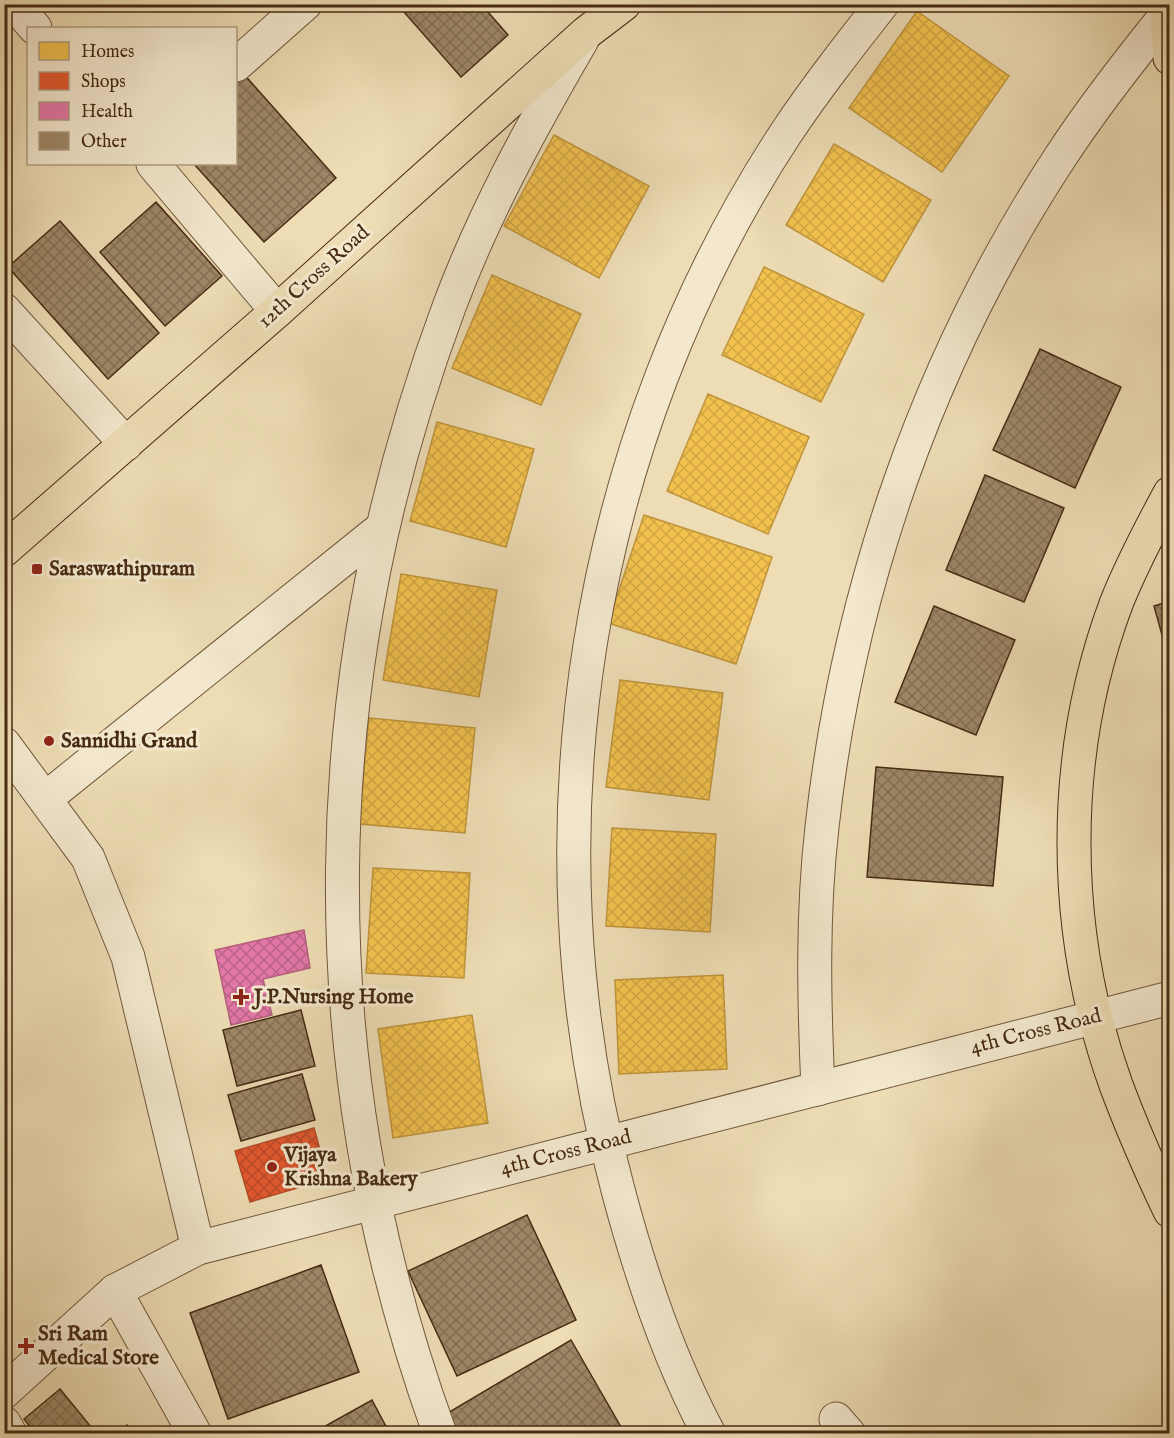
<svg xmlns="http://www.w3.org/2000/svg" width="1174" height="1438" font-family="'IM FELL English',serif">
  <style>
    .homes { fill: url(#homes-cross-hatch); stroke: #bf943c; stroke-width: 1.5 }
    .shops { fill: url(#shops-cross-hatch); stroke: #b54a26; stroke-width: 1.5 }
    .health { fill: url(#health-cross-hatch); stroke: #b4607b; stroke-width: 1.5 }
    .building { fill: url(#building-cross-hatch); stroke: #472b13; stroke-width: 1.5 }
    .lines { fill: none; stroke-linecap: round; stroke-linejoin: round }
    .minor-casing { stroke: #70573b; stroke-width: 35 }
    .major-casing { stroke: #472b13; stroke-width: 35 }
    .minor { stroke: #f3e8ce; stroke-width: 33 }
    .major { stroke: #eddcb4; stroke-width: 33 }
    .poi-dot { fill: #8f2418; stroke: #f3e8ce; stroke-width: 2 }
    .labels { text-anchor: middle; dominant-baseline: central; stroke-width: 6; stroke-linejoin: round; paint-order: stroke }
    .street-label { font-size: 21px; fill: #472b13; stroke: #f3e8ce }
    .poi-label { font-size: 21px; font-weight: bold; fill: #472b13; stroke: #f3e8ce; text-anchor: start }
  </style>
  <defs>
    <pattern id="homes-cross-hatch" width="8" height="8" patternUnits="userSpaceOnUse" patternTransform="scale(1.5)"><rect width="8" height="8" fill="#f2c14e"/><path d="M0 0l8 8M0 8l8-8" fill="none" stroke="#d1a643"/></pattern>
    <pattern id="shops-cross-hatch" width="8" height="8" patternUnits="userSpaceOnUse" patternTransform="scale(1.5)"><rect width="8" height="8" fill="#e4572e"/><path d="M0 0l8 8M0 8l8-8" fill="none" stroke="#bb4826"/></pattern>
    <pattern id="health-cross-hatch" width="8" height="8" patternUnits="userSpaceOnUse" patternTransform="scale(1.5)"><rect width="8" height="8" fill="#e377a8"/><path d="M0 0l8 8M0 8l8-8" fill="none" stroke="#ba6288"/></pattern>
    <pattern id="building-cross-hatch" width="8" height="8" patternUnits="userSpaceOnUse" patternTransform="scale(1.5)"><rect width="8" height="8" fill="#9d8767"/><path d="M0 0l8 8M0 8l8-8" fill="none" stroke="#826f54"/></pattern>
  </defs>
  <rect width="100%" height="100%" fill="#eddcb4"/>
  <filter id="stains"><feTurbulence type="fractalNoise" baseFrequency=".00333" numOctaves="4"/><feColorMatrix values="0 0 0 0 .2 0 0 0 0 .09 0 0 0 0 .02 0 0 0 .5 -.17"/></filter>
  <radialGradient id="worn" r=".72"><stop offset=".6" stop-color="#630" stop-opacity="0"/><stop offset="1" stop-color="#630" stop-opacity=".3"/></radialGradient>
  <!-- homes -->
  <g class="homes">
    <path d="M917 11 1009 76 942 172 849 108Z"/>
    <path d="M554 135 649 186 599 278 504 226Z"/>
    <path d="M834 144 931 200 883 282 786 225Z"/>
    <path d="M764 267 864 314 821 402 722 355Z"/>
    <path d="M492 275 581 314 541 405 452 368Z"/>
    <path d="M708 394 809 437 768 534 667 491Z"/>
    <path d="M437 422 534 449 506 547 410 521Z"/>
    <path d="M644 515 772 557 736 664 608 623Z"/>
    <path d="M401 574 497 590 479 697 383 680Z"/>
    <path d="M620 680 723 693 709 800 606 787Z"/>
    <path d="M369 718 475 728 465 833 359 824Z"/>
    <path d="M612 828 716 834 710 932 606 926Z"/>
    <path d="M373 868 470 873 464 978 366 973Z"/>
    <path d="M723 975 727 1069 619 1074 615 980Z"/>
    <path d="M472 1015 488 1123 393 1138 378 1029Z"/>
  </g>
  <!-- shops -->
  <path class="shops" d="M314 1128 328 1179 250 1202 235 1151Z"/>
  <!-- health -->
  <path class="health" d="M304 930 310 968 263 979 272 1015 231 1025 215 950Z"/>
  <!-- building -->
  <g class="building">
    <path d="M397 4H481L508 35 461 77Z"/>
    <path d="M242 72 336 178 264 242 194 164H236V78Z"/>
    <path d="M156 202 222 276 165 326 100 252Z"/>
    <path d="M60 221 159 333 108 379 8 267Z"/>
    <path d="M1040 349 1121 387 1075 488 993 450Z"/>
    <path d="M985 475 1064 508 1024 602 946 570Z"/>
    <path d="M1170 601V664L1154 606Z"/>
    <path d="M934 606 1015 640 976 735 895 702Z"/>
    <path d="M876 767 1003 777 993 886 867 877Z"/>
    <path d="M301 1010 315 1066 237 1086 223 1030Z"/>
    <path d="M302 1074 315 1120 241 1141 228 1095Z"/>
    <path d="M527 1215 576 1320 457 1376 408 1271Z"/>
    <path d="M321 1265 359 1372 228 1419 190 1313Z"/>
    <path d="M571 1340 625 1434H457L446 1414Z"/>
    <path d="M60 1389 96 1433 36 1434 24 1419Z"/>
    <path d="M372 1400 390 1434H311Z"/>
    <path d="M127 1425 133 1434H116Z"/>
  </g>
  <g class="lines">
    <defs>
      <g id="minor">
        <path d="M14 4 35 28"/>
        <path d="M236 65 305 4"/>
        <path d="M153 164 277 311"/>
        <path d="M4 310 126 444"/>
        <path d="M4 744 88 858 128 957 198 1248"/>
        <path d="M45 799 382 528"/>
        <path d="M818 1089C814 1001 812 914 822 827 848 590 928 359 1059 159 1092 108 1129 61 1167 14"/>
        <path d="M115 1291 195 1434"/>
        <path d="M4 1392 115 1291 198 1248 1170 998"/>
        <path d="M836 1419 849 1434"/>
        <path d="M4 1423 10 1434"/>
        <path d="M440 1434C305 1063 312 675 449 307 484 213 532 126 582 40"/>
        <path d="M709 1434C668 1357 640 1273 618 1190 522 835 584 441 786 133 816 88 849 46 882 4"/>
      </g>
      <g id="major">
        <path d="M1164 4 1167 14 1170 58"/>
        <path d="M1170 493C1150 530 1131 566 1116 604 1059 757 1061 932 1116 1085 1132 1128 1150 1169 1170 1211"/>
        <path d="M4 550 277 311 586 33 624 4"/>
      </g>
    </defs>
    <!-- minor casing -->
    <use href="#minor" class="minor-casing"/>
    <!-- major casing -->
    <use href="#major" class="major-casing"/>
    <!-- minor -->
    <use href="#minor" class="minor"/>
    <!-- major -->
    <use href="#major" class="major"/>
  </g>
  <!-- markers -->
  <g class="poi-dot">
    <rect x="31" y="563" width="12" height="12" rx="3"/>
    <circle cx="49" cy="741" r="6"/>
    <path d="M238 988h6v6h6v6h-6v6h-6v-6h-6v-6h6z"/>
    <circle cx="272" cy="1167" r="6"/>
    <path d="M23 1337h6v6h6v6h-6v6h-6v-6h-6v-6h6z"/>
  </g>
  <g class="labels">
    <!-- street labels -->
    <g class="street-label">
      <text transform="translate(314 277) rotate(-42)">12th Cross Road</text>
      <text transform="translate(1036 1032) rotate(-14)">4th Cross Road</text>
      <text transform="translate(566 1153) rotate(-14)">4th Cross Road</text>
    </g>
    <!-- poi labels -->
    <g class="poi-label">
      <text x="49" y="569">Saraswathipuram</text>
      <text x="61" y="741">Sannidhi Grand</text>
      <text x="254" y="997">J.P.Nursing Home</text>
      <text x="284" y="1155">Vijaya<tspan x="284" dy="24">Krishna Bakery</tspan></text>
      <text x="38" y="1334">Sri Ram<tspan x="38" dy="24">Medical Store</tspan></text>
    </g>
  </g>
  <!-- margin -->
  <rect width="1174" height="1438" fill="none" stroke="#eddcb4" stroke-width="24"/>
  <rect x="6" y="6" width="1162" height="1426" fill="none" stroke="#472b13" stroke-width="3"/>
  <rect x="12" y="12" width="1150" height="1414" fill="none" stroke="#472b13" stroke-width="1.5"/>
  <!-- legend -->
  <rect x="27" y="27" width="210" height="138" fill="#f3e8ce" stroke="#ae9c83" stroke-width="1.5"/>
  <rect x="39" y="42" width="30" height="18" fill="#f2c14e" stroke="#ae9c83" stroke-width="1.5"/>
  <text x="81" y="57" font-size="18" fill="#472b13">Homes</text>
  <rect x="39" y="72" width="30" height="18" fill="#e4572e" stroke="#ae9c83" stroke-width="1.5"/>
  <text x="81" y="87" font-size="18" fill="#472b13">Shops</text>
  <rect x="39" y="102" width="30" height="18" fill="#e377a8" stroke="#ae9c83" stroke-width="1.5"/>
  <text x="81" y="117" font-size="18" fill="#472b13">Health</text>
  <rect x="39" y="132" width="30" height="18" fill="#9d8767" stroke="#ae9c83" stroke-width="1.5"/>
  <text x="81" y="147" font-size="18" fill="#472b13">Other</text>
  <rect width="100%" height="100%" filter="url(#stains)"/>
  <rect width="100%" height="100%" fill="url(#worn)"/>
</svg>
